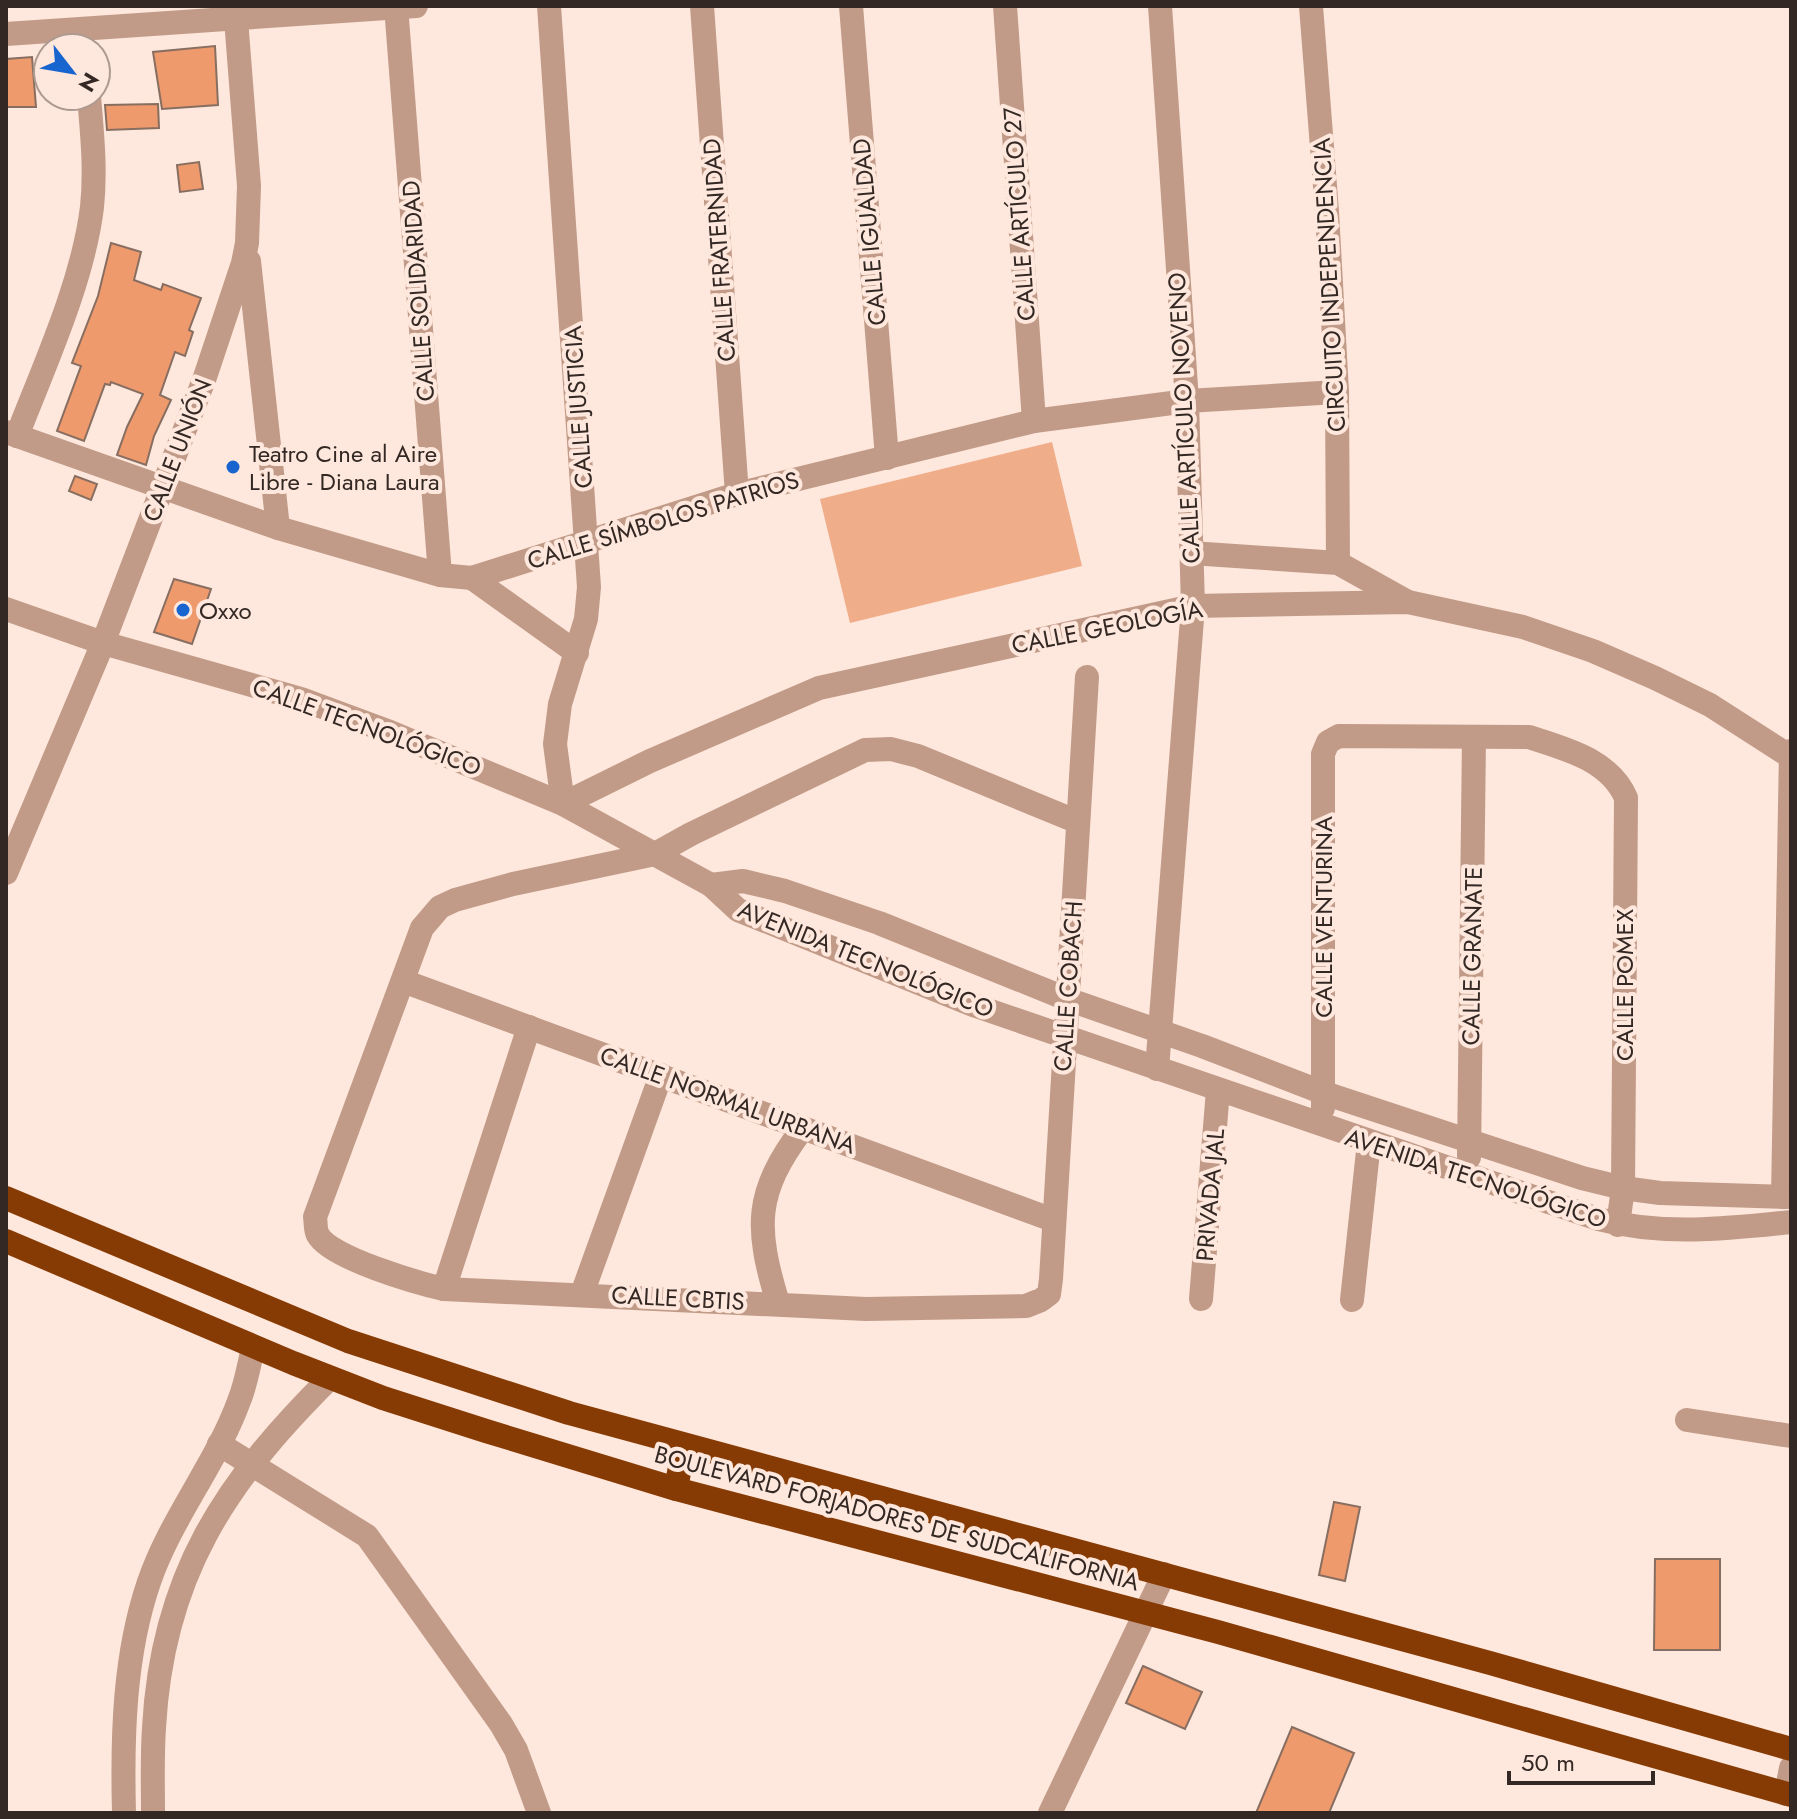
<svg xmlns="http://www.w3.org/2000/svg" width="1797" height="1819" font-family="Jost,sans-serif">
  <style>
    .green { fill: #f0ad8a }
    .building { fill: #ef9a6d; stroke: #876e61; stroke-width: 2 }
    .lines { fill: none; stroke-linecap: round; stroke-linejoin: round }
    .minor { stroke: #c19b88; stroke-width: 24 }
    .highway { stroke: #873b04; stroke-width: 24 }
    .poi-dot { fill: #1965d0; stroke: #fee7dc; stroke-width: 3 }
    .labels { text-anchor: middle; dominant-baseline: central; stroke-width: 8; stroke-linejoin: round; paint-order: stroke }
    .street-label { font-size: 24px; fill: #332823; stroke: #fee7dc }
    .poi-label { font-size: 24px; fill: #332823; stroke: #fee7dc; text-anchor: start }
  </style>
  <rect width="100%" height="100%" fill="#fee7dc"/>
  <!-- green -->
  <path class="green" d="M1052 442 1082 566 850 623 820 499Z"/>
  <!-- building -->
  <g class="building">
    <path d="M215 46 218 105 162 109 153 52Z"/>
    <path d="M32 57 36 107H6V59Z"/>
    <path d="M158 104 159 128 107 130 105 105Z"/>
    <path d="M199 162 203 189 180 192 177 165Z"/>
    <path d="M111 243 141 252 134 280 161 290 163 284 201 298 189 330 193 332 185 356 175 352 160 395 171 400 154 436 146 465 117 455 127 427 143 394 111 382 110 385 105 384 84 441 57 431 81 366 72 363 98 296Z"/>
    <path d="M75 476 97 484 91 500 69 491Z"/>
    <path d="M174 579 211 589 192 644 154 632Z"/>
    <path d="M1334 1502 1360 1507 1345 1581 1319 1575Z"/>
    <path d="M1655 1559H1720V1650H1654Z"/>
    <path d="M1143 1666 1202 1692 1185 1729 1126 1703Z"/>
    <path d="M1292 1727 1354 1753 1329 1813H1256Z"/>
  </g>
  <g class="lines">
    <!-- minor -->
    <g class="minor">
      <path d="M396 6 440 575"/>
      <path d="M549 6 589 587 586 619 560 704 555 744 563 804 650 761 819 688 1193 606 1408 602 1523 627 1593 651 1655 678 1710 705 1791 757"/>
      <path d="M702 6 737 494"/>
      <path d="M851 6 887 458"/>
      <path d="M1005 6 1034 421"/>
      <path d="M1311 6 1327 212 1337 392 1338 563"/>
      <path d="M6 34 416 6"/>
      <path d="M249 261 278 528"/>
      <path d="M6 432 278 528 440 575 472 578 737 494 1034 421 1187 401 1337 392"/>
      <path d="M17 436C44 366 83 282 92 207 96 170 92 133 89 96"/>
      <path d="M1191 553 1338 563 1406 601"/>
      <path d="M472 578 577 653"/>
      <path d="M6 609 103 643 301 699 390 732 563 804 711 885"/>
      <path d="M1078 822 918 756 891 749 865 750 691 834 655 854 513 884 455 900 440 907 422 928 315 1217C316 1222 315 1230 318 1235 330 1258 418 1283 444 1289L866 1309 1026 1306 1041 1300 1049 1294 1051 1279 1087 677"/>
      <path d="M6 873 103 643 205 377 243 263 247 243 249 186 235 6"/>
      <path d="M403 981 1053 1220"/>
      <path d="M1157 1069 1193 606 1187 401 1160 6"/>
      <path d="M1323 1108V754L1328 742 1339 736 1529 737C1566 749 1610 760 1626 798L1623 1188 1618 1225"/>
      <path d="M1469 1157 1474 737"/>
      <path d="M1783 1197 1791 751"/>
      <path d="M1791 1197 1660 1193 1623 1188 1582 1178 1324 1093 1202 1046 1067 999 879 923 785 891 743 881 711 885 738 910 976 1006 1598 1219C1662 1236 1726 1229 1791 1222"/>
      <path d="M444 1289 529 1027"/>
      <path d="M582 1294 661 1075"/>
      <path d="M1201 1299 1218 1090"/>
      <path d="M1352 1300 1369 1142"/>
      <path d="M778 1303C755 1227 754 1193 803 1128"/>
      <path d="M1687 1420 1791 1436"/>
      <path d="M219 1444 367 1536 501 1724 516 1750 539 1813"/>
      <path d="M1786 1794 1791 1768"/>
      <path d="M124 1813C122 1737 124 1655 149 1582 171 1518 216 1464 239 1401 246 1384 249 1365 253 1348"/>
      <path d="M153 1813C153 1785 152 1756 154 1728 162 1576 225 1482 330 1378"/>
      <path d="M1050 1813 1164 1574"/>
    </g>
    <!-- highway -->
    <g class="highway">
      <path d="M6 1198 348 1341 569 1413 1490 1663 1791 1749"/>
      <path d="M6 1241 293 1363 383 1398 486 1431 676 1489 1218 1632 1791 1795"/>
      <path d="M676 1489 684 1445"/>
    </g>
  </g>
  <!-- markers -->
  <g class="poi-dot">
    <circle cx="233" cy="467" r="8"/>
    <circle cx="183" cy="610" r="8"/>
  </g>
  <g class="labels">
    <!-- street labels -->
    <g class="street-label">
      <text transform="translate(1019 214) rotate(-94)">CALLE ARTÍCULO 27</text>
      <text transform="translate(869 232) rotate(-95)">CALLE IGUALDAD</text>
      <text transform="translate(719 250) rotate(-94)">CALLE FRATERNIDAD</text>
      <text transform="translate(1329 285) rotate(-93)">CIRCUITO INDEPENDENCIA</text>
      <text transform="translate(418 291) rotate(-94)">CALLE SOLIDARIDAD</text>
      <text transform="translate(578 407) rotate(-94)">CALLE JUSTICIA</text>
      <text transform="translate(1184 418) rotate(-93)">CALLE ARTÍCULO NOVENO</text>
      <text transform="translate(177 450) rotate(-69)">CALLE UNIÓN</text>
      <text transform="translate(663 520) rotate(-17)">CALLE SÍMBOLOS PATRIOS</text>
      <text transform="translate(1107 627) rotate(-11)">CALLE GEOLOGÍA</text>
      <text transform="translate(367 727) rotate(20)">CALLE TECNOLÓGICO</text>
      <text transform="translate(1323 917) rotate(-90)">CALLE VENTURINA</text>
      <text transform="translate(1472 956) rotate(-89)">CALLE GRANATE</text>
      <text transform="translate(866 959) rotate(22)">AVENIDA TECNOLÓGICO</text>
      <text transform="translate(1624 985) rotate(-90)">CALLE POMEX</text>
      <text transform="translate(1068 986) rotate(-86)">CALLE COBACH</text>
      <text transform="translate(728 1100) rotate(20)">CALLE NORMAL URBANA</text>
      <text transform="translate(1476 1178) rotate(18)">AVENIDA TECNOLÓGICO</text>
      <text transform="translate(1210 1195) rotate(-85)">PRIVADA JAL</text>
      <text transform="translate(678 1298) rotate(3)">CALLE CBTIS</text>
      <text transform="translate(897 1518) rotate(15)">BOULEVARD FORJADORES DE SUDCALIFORNIA</text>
    </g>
    <!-- poi labels -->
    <g class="poi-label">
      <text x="249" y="453">Teatro Cine al Aire<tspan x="249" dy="28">Libre - Diana Laura</tspan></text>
      <text x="199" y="610">Oxxo</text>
    </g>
  </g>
  <!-- border -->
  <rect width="1797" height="1819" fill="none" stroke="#332823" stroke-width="16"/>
  <!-- north arrow -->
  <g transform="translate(72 72) rotate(121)"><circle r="38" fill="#fee7dc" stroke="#ad9b92" stroke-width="2"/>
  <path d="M0-6L14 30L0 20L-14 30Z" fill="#1965d0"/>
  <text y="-12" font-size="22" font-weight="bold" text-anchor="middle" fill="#332823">N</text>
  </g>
  <!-- scale -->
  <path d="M1509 1771v12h144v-12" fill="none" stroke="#332823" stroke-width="4"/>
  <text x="1521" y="1771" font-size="24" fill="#332823" stroke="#fee7dc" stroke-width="6" paint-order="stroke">50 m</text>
</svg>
